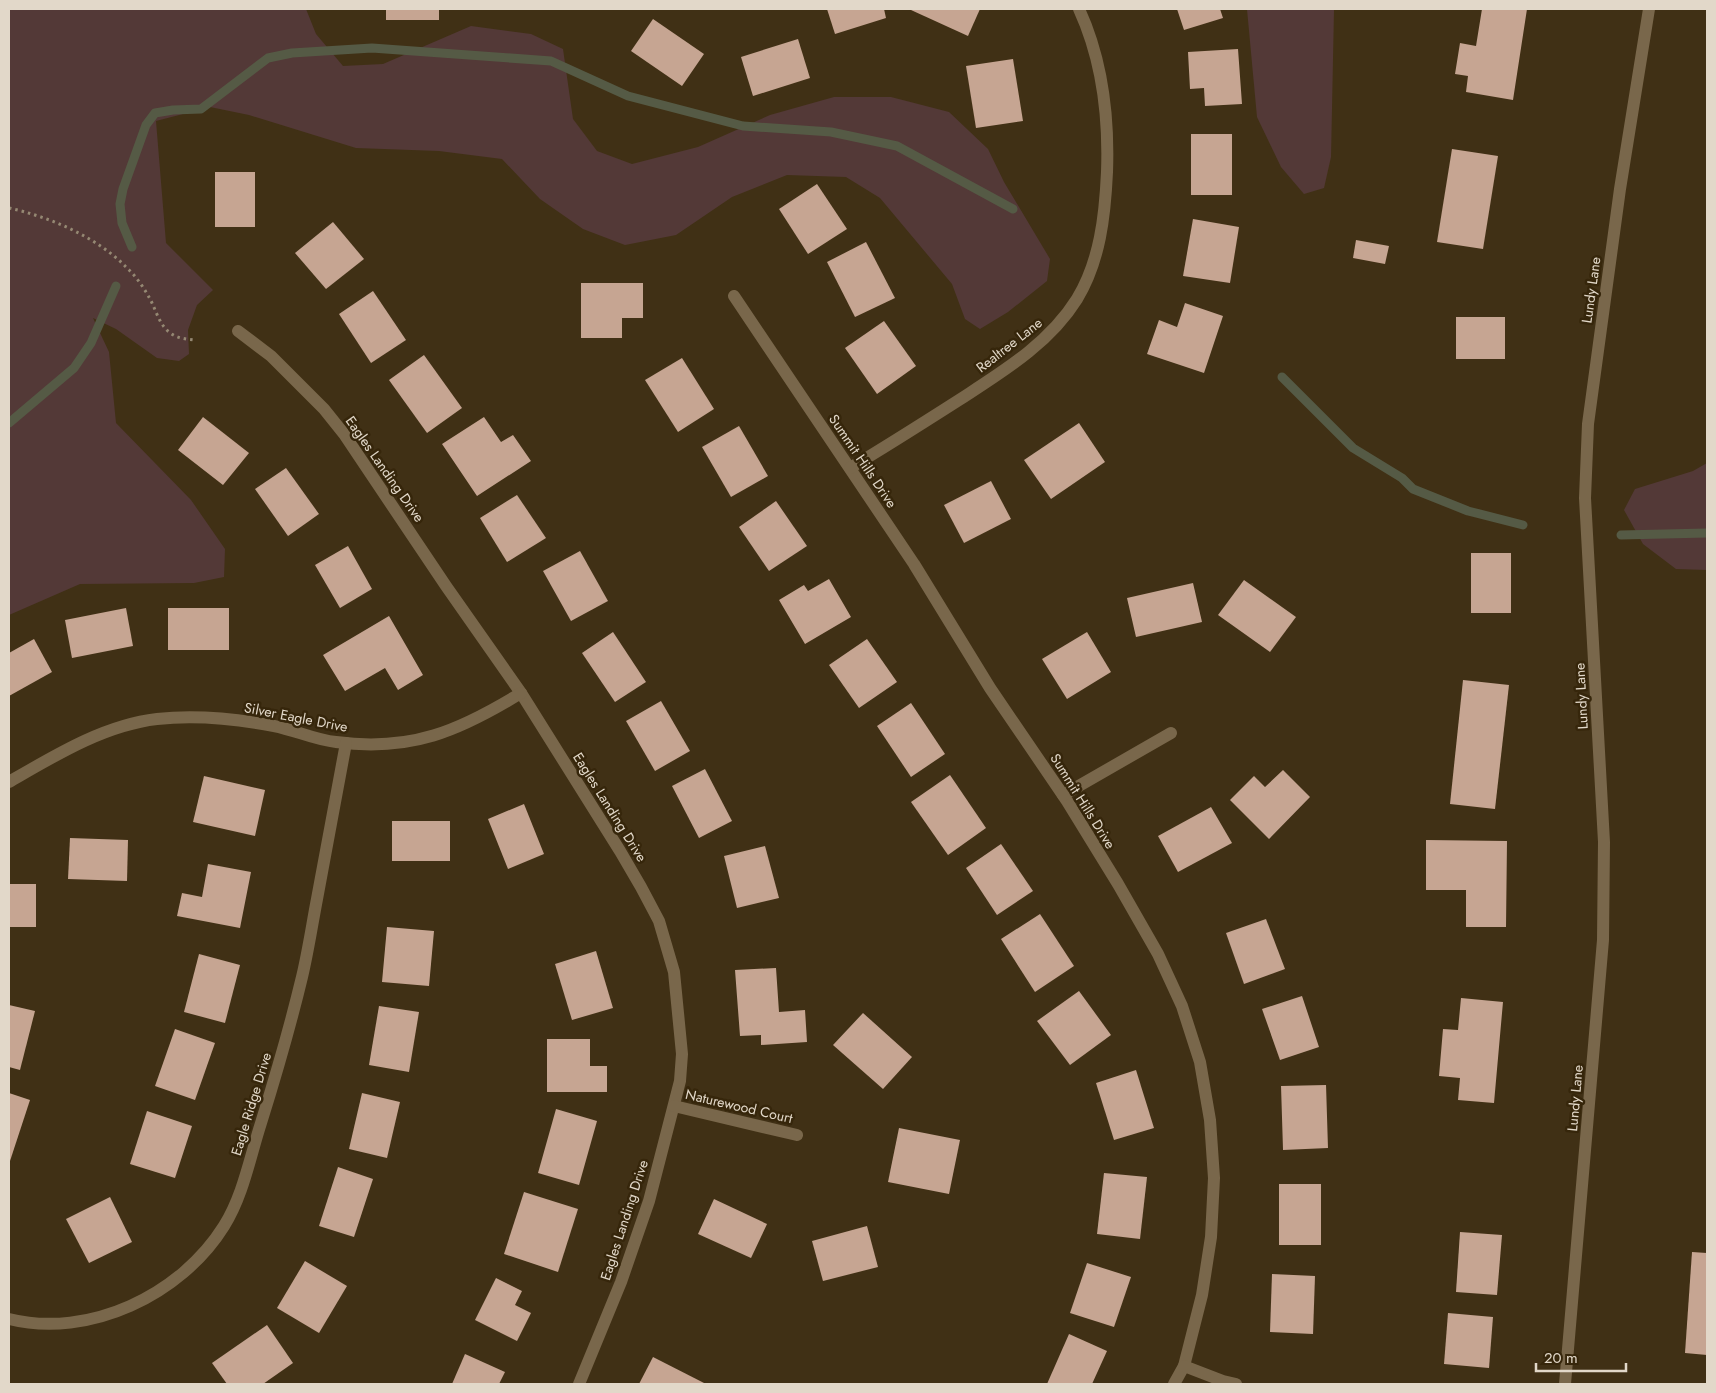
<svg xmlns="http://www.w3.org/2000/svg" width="1716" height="1393" font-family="Jost,sans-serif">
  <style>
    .green { fill: #533937 }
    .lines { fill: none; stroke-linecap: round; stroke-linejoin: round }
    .stream { stroke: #555a45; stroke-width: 9 }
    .building { fill: #c6a592 }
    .path { stroke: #958873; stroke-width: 3; stroke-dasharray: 2.5 4; stroke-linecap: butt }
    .minor { stroke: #79674b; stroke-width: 12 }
    .labels { text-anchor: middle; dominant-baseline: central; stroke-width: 5; stroke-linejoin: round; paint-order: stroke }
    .street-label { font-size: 14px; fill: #e2d8c9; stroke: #36260b }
  </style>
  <rect width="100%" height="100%" fill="#403015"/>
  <!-- green -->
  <g class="green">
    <path d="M9 9H306L316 34 343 66 383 64 471 26 531 34 563 49 573 119 597 151 632 164 698 147 770 115 834 97H891L949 112 988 149 1004 182 1050 259 1047 281 1008 312 980 329 965 319 952 284 880 198 846 177 787 175 732 197 676 235 625 245 583 229 540 199 502 159 439 151 356 148 249 115 210 107 156 121 166 243 213 290 197 305 188 330 189 354 179 361 157 358 116 329 93 318 109 352 116 423 191 500 225 549 224 577 194 583 80 584 9 615Z"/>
    <path d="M1247 9H1334L1331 157 1324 188 1304 194 1281 167 1257 117Z"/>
    <path d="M1707 463V570L1676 569 1643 544 1624 510 1635 489 1693 471Z"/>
  </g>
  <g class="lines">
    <!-- stream -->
    <g class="stream">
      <path d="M132 247 122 223 120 204 123 189 146 125 155 113 173 110 201 109 268 58 292 53 372 48 551 61 628 96 743 126 831 132 897 146 1013 209"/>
      <path d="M1282 377 1353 448 1402 478 1413 489 1468 511 1523 525"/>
      <path d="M9 423 74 368 91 343 116 286"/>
      <path d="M1621 535 1707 533"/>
    </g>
  </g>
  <!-- building -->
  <g class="building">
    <rect x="386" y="9" width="53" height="11"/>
    <path d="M827 9H884L886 18 835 34Z"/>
    <path d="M912 9H980L968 36 911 10Z"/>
    <path d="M1177 9H1220L1223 18 1184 30Z"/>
    <path d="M1482 9H1527L1513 100 1466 92 1468 76 1455 74 1460 43 1476 46Z"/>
    <path d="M653 19 704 54 682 86 631 51Z"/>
    <path d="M798 39 810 78 753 96 741 57Z"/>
    <path d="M1238 49 1242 104 1205 106 1204 88 1190 89 1188 52Z"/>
    <path d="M1013 59 1023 121 976 128 966 66Z"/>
    <rect x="1191" y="134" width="41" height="61"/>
    <path d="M1452 149 1498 156 1483 249 1437 242Z"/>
    <rect x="215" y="172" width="40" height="55"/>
    <path d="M817 184 847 229 808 254 779 209Z"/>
    <path d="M1193 219 1239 227 1230 283 1183 276Z"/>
    <path d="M333 222 364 259 326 289 295 253Z"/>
    <path d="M1356 240 1389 246 1385 264 1353 258Z"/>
    <path d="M866 242 895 298 855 317 827 262Z"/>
    <path d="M581 283H643V318H622V338H581Z"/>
    <path d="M373 291 406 340 371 363 339 314Z"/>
    <path d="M1185 303 1223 316 1204 373 1147 354 1159 320 1177 327Z"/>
    <rect x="1456" y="317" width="49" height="42"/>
    <path d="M884 321 916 366 877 394 845 348Z"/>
    <path d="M424 355 462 408 427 433 389 380Z"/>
    <path d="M682 358 714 409 678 432 645 380Z"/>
    <path d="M203 417 249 453 223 485 178 450Z"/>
    <path d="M484 417 501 442 513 435 531 461 477 496 442 444Z"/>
    <path d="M1079 423 1105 462 1051 499 1024 460Z"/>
    <path d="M739 426 768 476 731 497 702 447Z"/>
    <path d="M286 468 319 514 288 536 255 489Z"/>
    <path d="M991 481 1011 519 964 543 944 505Z"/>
    <path d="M517 495 546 538 507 562 480 518Z"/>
    <path d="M776 501 807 546 769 571 739 527Z"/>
    <path d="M348 546 372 589 340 608 315 565Z"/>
    <path d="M580 551 608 601 571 621 543 571Z"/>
    <rect x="1471" y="553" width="40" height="60"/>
    <path d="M829 579 851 617 805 644 779 600 804 585 808 591Z"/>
    <path d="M1244 580 1296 617 1270 652 1218 615Z"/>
    <path d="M1193 583 1202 622 1136 637 1127 598Z"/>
    <path d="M126 608 133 646 72 658 65 620Z"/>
    <rect x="168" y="608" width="61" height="42"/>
    <path d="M389 616 423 675 398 690 385 668 345 691 323 655Z"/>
    <path d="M613 632 646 682 615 702 582 653Z"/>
    <path d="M1087 632 1111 672 1067 699 1042 659Z"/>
    <path d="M34 639 52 672 9 696V653Z"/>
    <path d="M867 639 897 682 859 708 829 665Z"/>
    <path d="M1463 680 1509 685 1495 809 1450 804Z"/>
    <path d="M661 701 690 751 655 771 626 721Z"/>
    <path d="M911 703 945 754 911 777 877 726Z"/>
    <path d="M705 769 732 821 699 838 672 786Z"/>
    <path d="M1283 770 1310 797 1269 839 1230 800 1254 776 1265 787Z"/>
    <path d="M950 775 986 828 948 855 911 802Z"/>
    <path d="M204 776 265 790 255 836 193 822Z"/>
    <path d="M524 804 544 854 508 869 488 819Z"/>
    <path d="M1211 807 1232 843 1178 872 1158 836Z"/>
    <rect x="392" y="821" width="58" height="40"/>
    <path d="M70 838 128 840 127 881 68 879Z"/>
    <path d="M1426 840 1507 841 1506 927H1466V890H1426Z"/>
    <path d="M1001 844 1033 891 997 915 966 868Z"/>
    <path d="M765 846 779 898 737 908 724 856Z"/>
    <path d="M208 864 251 872 240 928 177 916 182 893 202 897Z"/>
    <rect x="9" y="884" width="27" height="43"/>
    <path d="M1040 914 1074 966 1035 992 1001 939Z"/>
    <path d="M1266 919 1285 969 1244 984 1226 933Z"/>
    <path d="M387 927 434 931 429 986 382 982Z"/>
    <path d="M596 951 613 1008 572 1020 555 964Z"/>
    <path d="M199 954 240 965 225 1023 184 1012Z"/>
    <path d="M776 968 779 1012 805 1010 807 1042 761 1045V1035L740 1036 735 970Z"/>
    <path d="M1079 991 1111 1035 1070 1065 1037 1021Z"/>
    <path d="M1302 996 1319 1047 1280 1060 1262 1009Z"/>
    <path d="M1461 998 1503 1002 1494 1103 1458 1100 1460 1078 1439 1076 1443 1029 1458 1030Z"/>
    <path d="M9 1005 35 1011 20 1070 9 1067Z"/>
    <path d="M379 1006 419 1012 409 1072 369 1065Z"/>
    <path d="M863 1013 912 1057 883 1089 833 1045Z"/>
    <path d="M175 1029 215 1043 195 1100 155 1086Z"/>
    <path d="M547 1039H590V1066H607V1092H547Z"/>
    <path d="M1136 1070 1154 1128 1114 1140 1096 1083Z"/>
    <path d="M1326 1085 1328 1148 1283 1150 1281 1086Z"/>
    <path d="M9 1093 30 1100 9 1164Z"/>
    <path d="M362 1093 400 1102 387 1158 349 1149Z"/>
    <path d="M556 1109 597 1121 579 1185 538 1173Z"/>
    <path d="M147 1111 192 1126 175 1178 130 1164Z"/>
    <path d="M899 1128 960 1140 949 1194 888 1182Z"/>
    <path d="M338 1167 373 1179 354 1237 319 1226Z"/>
    <path d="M1104 1173 1147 1177 1140 1239 1097 1234Z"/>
    <rect x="1279" y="1184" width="42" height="61"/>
    <path d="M524 1192 578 1209 558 1272 504 1254Z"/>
    <path d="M110 1197 132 1242 89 1263 66 1219Z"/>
    <path d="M714 1199 767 1224 751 1258 698 1234Z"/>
    <path d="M867 1226 878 1267 823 1281 812 1241Z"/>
    <path d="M1460 1232 1502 1235 1497 1295 1456 1292Z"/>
    <path d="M1692 1252 1707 1253V1355L1685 1353Z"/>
    <path d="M305 1261 347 1286 319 1333 277 1308Z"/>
    <path d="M1087 1263 1131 1277 1114 1327 1070 1313Z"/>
    <path d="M1272 1274 1315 1276 1313 1334 1270 1332Z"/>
    <path d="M496 1278 522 1291 515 1305 531 1313 517 1341 475 1320Z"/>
    <path d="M1448 1313 1493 1317 1489 1368 1444 1364Z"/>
    <path d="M267 1325 293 1363 263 1384H227L212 1363Z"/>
    <path d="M1069 1334 1107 1351 1092 1384H1047Z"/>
    <path d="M465 1354 505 1372 499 1384H452Z"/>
    <path d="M653 1357 706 1384H639Z"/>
  </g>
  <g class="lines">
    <!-- path -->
    <path class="path" d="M9 208C50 217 97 237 127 268 136 276 144 288 150 299 156 310 159 324 169 332 176 338 185 339 194 340"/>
    <!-- minor -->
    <g class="minor">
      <path d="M734 296 914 564 990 688 1067 801 1118 884 1158 954 1182 1006 1200 1062 1210 1120 1214 1178 1211 1237 1202 1295 1184 1366 1174 1384"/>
      <path d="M238 331 271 356 324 409 344 434 446 586 521 693 620 851 641 887 659 921 674 972 682 1054 680 1081 649 1201 621 1282 579 1384"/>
      <path d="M850 468C887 446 923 423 959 400 1002 372 1049 344 1077 299 1100 261 1105 216 1107 172 1109 117 1102 59 1079 9"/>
      <path d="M9 782C54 756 104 725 157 719 195 715 237 719 274 726 295 730 315 740 336 742 411 752 459 731 521 693"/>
      <path d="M1063 795 1171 733"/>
      <path d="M674 1106 797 1135"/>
      <path d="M9 1319C89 1339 181 1295 224 1226 243 1196 250 1157 261 1123 276 1075 290 1027 302 977 308 952 312 925 317 899 327 847 336 795 346 743"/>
      <path d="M1184 1366 1223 1381 1236 1384"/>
      <path d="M1565 1384 1603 940 1604 842 1585 498 1588 424 1620 189 1649 9"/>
    </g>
  </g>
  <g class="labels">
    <!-- street labels -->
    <g class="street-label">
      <text transform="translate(1591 290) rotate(-82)">Lundy Lane</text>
      <text transform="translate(1009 345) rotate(-38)">Realtree Lane</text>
      <text transform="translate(863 461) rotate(56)">Summit Hills Drive</text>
      <text transform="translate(385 469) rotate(55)">Eagles Landing Drive</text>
      <text transform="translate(1581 696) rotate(-93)">Lundy Lane</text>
      <text transform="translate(296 717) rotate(11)">Silver Eagle Drive</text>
      <text transform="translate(1083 801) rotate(58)">Summit Hills Drive</text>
      <text transform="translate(610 807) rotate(58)">Eagles Landing Drive</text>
      <text transform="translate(1575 1098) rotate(-85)">Lundy Lane</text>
      <text transform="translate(251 1104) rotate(-73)">Eagle Ridge Drive</text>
      <text transform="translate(739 1106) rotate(13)">Naturewood Court</text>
      <text transform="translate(624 1220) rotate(-72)">Eagles Landing Drive</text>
    </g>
  </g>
  <!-- border -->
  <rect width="1716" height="1393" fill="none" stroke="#e2d8c9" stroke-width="20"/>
  <!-- scale -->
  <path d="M1536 1363v8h90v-8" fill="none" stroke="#e2d8c9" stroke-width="2.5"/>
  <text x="1544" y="1363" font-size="15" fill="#e2d8c9" stroke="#36260b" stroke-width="4" paint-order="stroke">20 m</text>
</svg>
